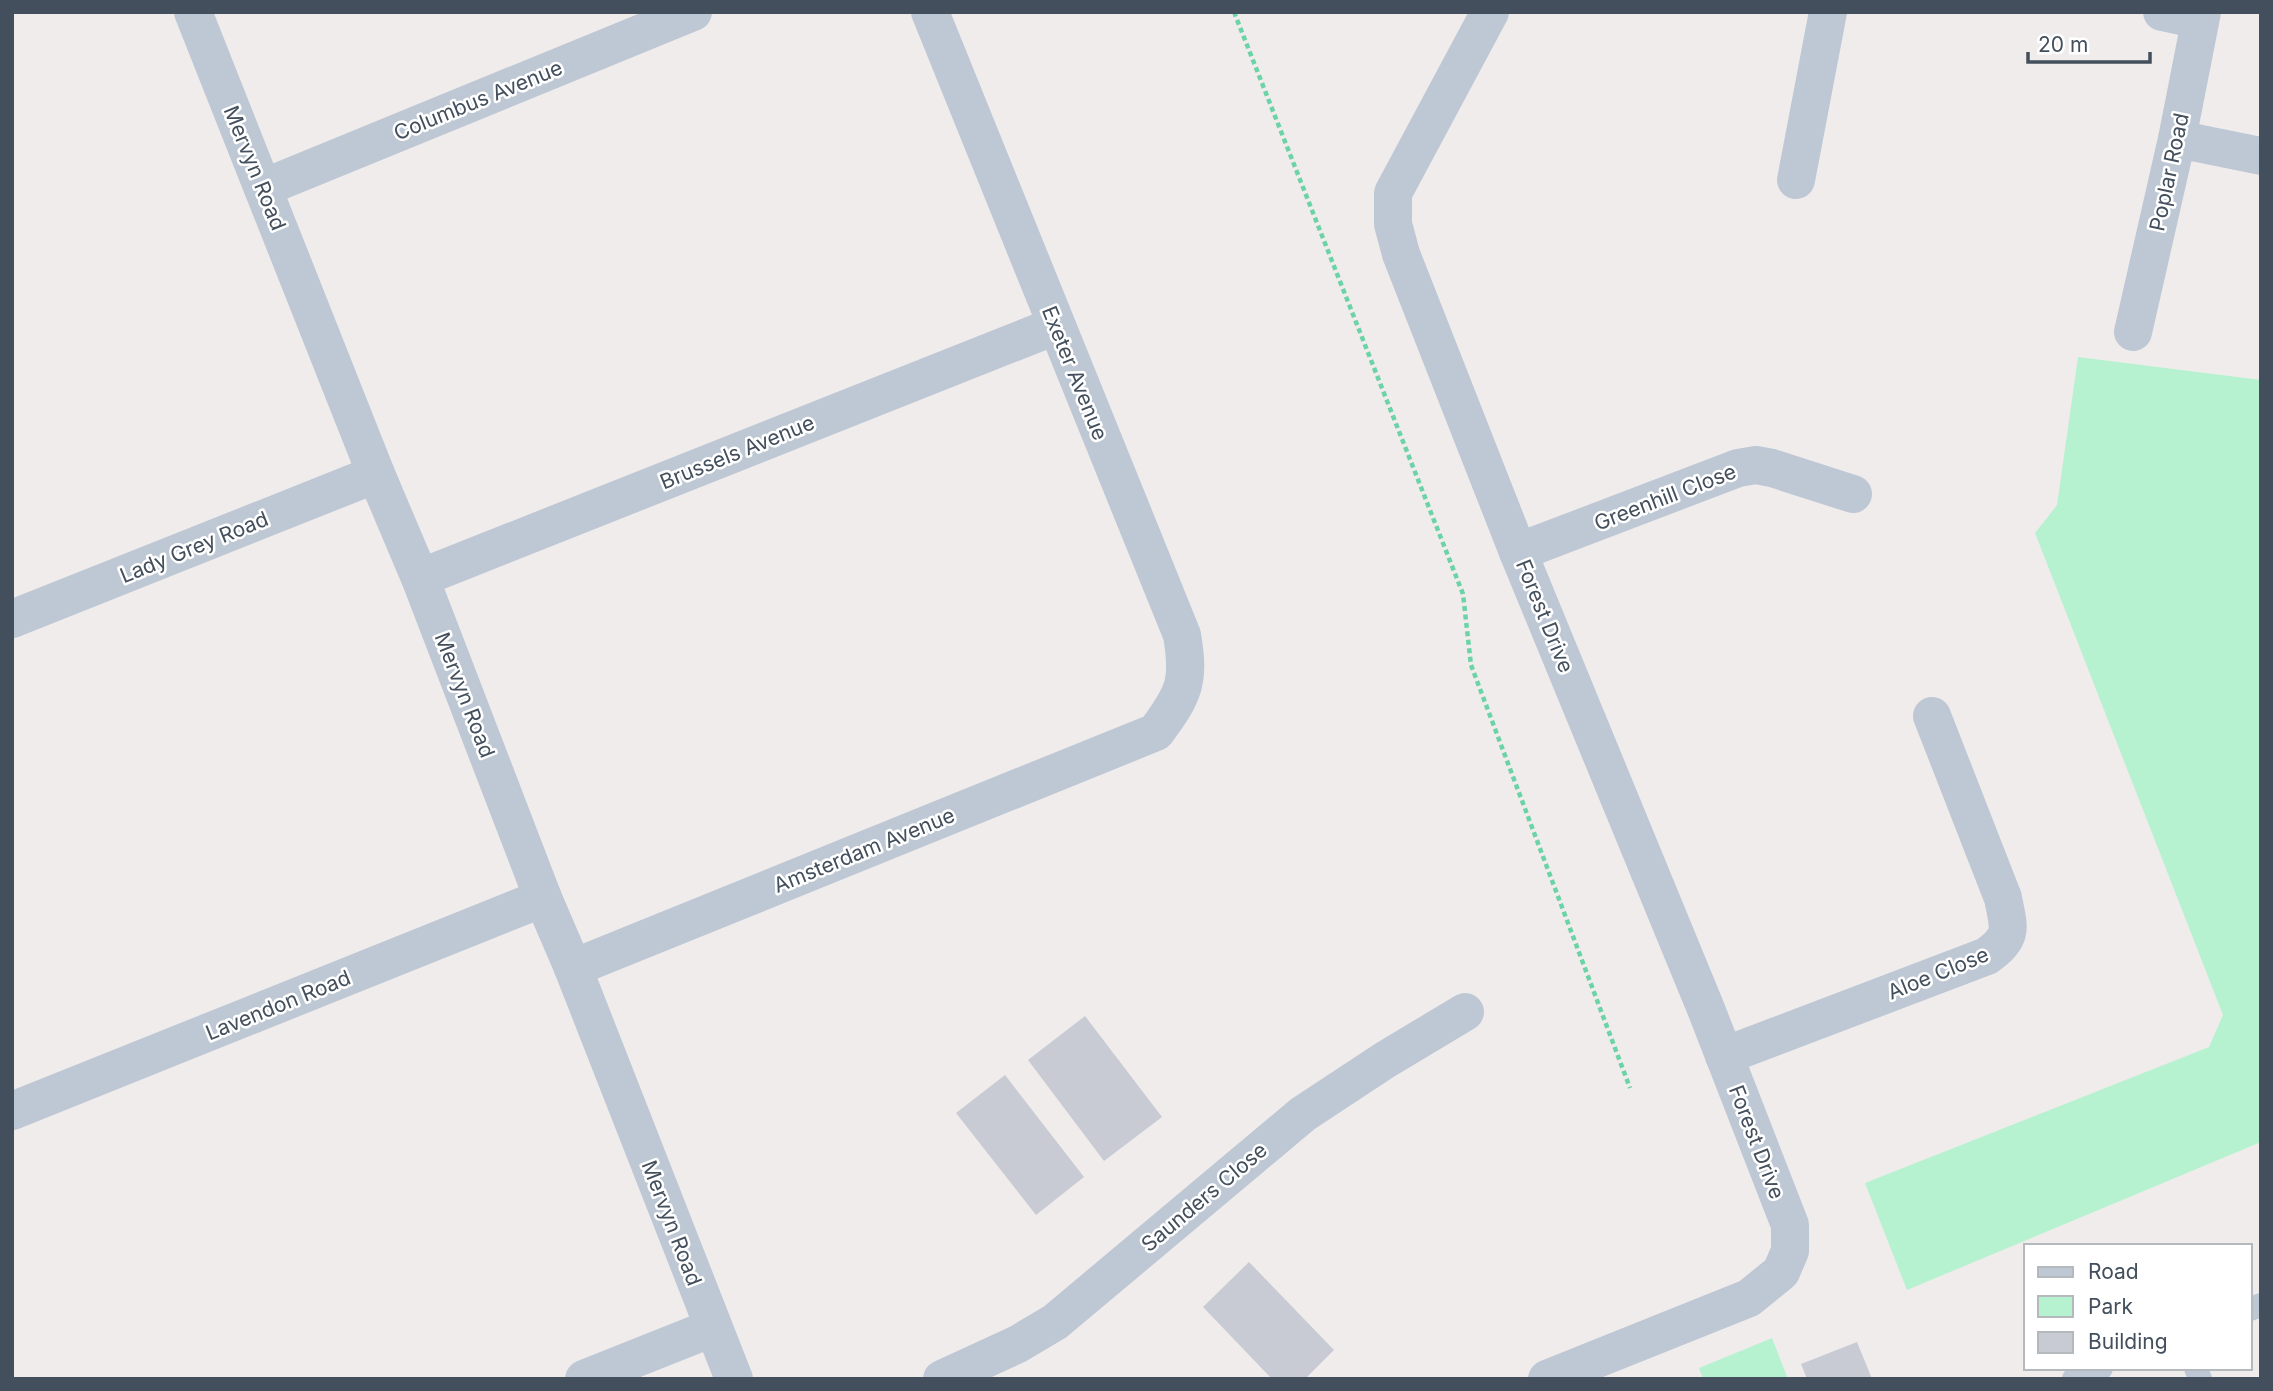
<svg xmlns="http://www.w3.org/2000/svg" width="2273" height="1391" font-family="Inter,sans-serif">
  <style>
    .green { fill: #b6f2d0 }
    .building { fill: #c8cbd3 }
    .lines { fill: none; stroke-linecap: round; stroke-linejoin: round }
    .path { stroke: #6bd3a5; stroke-width: 4.5; stroke-dasharray: 5 3.5; stroke-linecap: butt }
    .lane { stroke: #bec8d4; stroke-width: 24 }
    .street { stroke: #bec8d4; stroke-width: 38 }
    .labels { text-anchor: middle; dominant-baseline: central; stroke-width: 5; stroke-linejoin: round; paint-order: stroke }
    .street-label { font-size: 21px; fill: #434f5c; stroke: #fff }
  </style>
  <rect width="100%" height="100%" fill="#f0ecec"/>
  <!-- green -->
  <g class="green">
    <path d="M2078 357 2261 380V1142L1907 1290 1865 1183 2209 1047 2223 1015 2035 533 2057 505Z"/>
    <path d="M1772 1338 1788 1379H1703L1699 1368Z"/>
  </g>
  <!-- building -->
  <g class="building">
    <path d="M1085 1016 1162 1117 1104 1161 1028 1060Z"/>
    <path d="M1005 1075 1084 1177 1036 1215 956 1113Z"/>
    <path d="M1249 1262 1334 1350 1305 1379H1272L1203 1307Z"/>
    <path d="M1857 1342 1872 1379H1807L1801 1364Z"/>
  </g>
  <g class="lines">
    <!-- path -->
    <path class="path" d="M1234 12 1463 594 1471 665 1630 1088"/>
    <!-- lane -->
    <g class="lane">
      <path d="M2250 1309 2261 1305"/>
      <path d="M2196 1368 2200 1379"/>
      <path d="M2074 1379 2101 1368"/>
    </g>
    <!-- street -->
    <g class="street">
      <path d="M193 12 376 474 420 578 543 898 573 968 734 1379"/>
      <path d="M1490 12 1393 193V224L1401 254 1518 552 1706 1009 1790 1225V1251L1781 1272 1749 1298 1547 1379"/>
      <path d="M2162 12 2200 20"/>
      <path d="M2177 139 2261 156"/>
      <path d="M1796 180 1828 12"/>
      <path d="M263 188 693 12"/>
      <path d="M2133 332 2177 139 2202 12"/>
      <path d="M1518 552 1738 468 1756 465 1772 468 1853 494"/>
      <path d="M420 578 1055 326"/>
      <path d="M12 619 376 474"/>
      <path d="M573 968 1156 732C1184 694 1190 682 1182 635L930 12"/>
      <path d="M1724 1056 1987 956C2014 936 2009 929 2003 898L1932 716"/>
      <path d="M12 1111 543 898"/>
      <path d="M584 1379 712 1328"/>
      <path d="M942 1379 1018 1344 1055 1322 1303 1114 1385 1060 1465 1012"/>
    </g>
  </g>
  <g class="labels">
    <!-- street labels -->
    <g class="street-label">
      <text transform="translate(478 100) rotate(-22)">Columbus Avenue</text>
      <text transform="translate(255 168) rotate(68)">Mervyn Road</text>
      <text transform="translate(2169 172) rotate(-78)">Poplar Road</text>
      <text transform="translate(1075 373) rotate(68)">Exeter Avenue</text>
      <text transform="translate(737 452) rotate(-22)">Brussels Avenue</text>
      <text transform="translate(1665 497) rotate(-21)">Greenhill Close</text>
      <text transform="translate(194 547) rotate(-22)">Lady Grey Road</text>
      <text transform="translate(1545 616) rotate(68)">Forest Drive</text>
      <text transform="translate(465 695) rotate(69)">Mervyn Road</text>
      <text transform="translate(864 850) rotate(-22)">Amsterdam Avenue</text>
      <text transform="translate(1938 973) rotate(-22)">Aloe Close</text>
      <text transform="translate(278 1005) rotate(-22)">Lavendon Road</text>
      <text transform="translate(1757 1142) rotate(69)">Forest Drive</text>
      <text transform="translate(1204 1197) rotate(-40)">Saunders Close</text>
      <text transform="translate(672 1223) rotate(69)">Mervyn Road</text>
    </g>
  </g>
  <!-- border -->
  <rect width="2273" height="1391" fill="none" stroke="#434f5c" stroke-width="28"/>
  <!-- legend -->
  <rect x="2024" y="1244" width="228" height="126" fill="#ffffff" stroke="#b4b9be" stroke-width="2"/>
  <rect x="2038" y="1267" width="35" height="10" fill="#bec8d4" stroke="#b4b9be" stroke-width="2"/>
  <text x="2088" y="1279" font-size="21" fill="#434f5c">Road</text>
  <rect x="2038" y="1296" width="35" height="21" fill="#b6f2d0" stroke="#b4b9be" stroke-width="2"/>
  <text x="2088" y="1314" font-size="21" fill="#434f5c">Park</text>
  <rect x="2038" y="1332" width="35" height="21" fill="#c8cbd3" stroke="#b4b9be" stroke-width="2"/>
  <text x="2088" y="1349" font-size="21" fill="#434f5c">Building</text>
  <!-- scale -->
  <path d="M2028 52v10h122v-10" fill="none" stroke="#434f5c" stroke-width="3.5"/>
  <text x="2038" y="52" font-size="21" fill="#434f5c" stroke="#ffffff" stroke-width="5" paint-order="stroke">20 m</text>
</svg>
